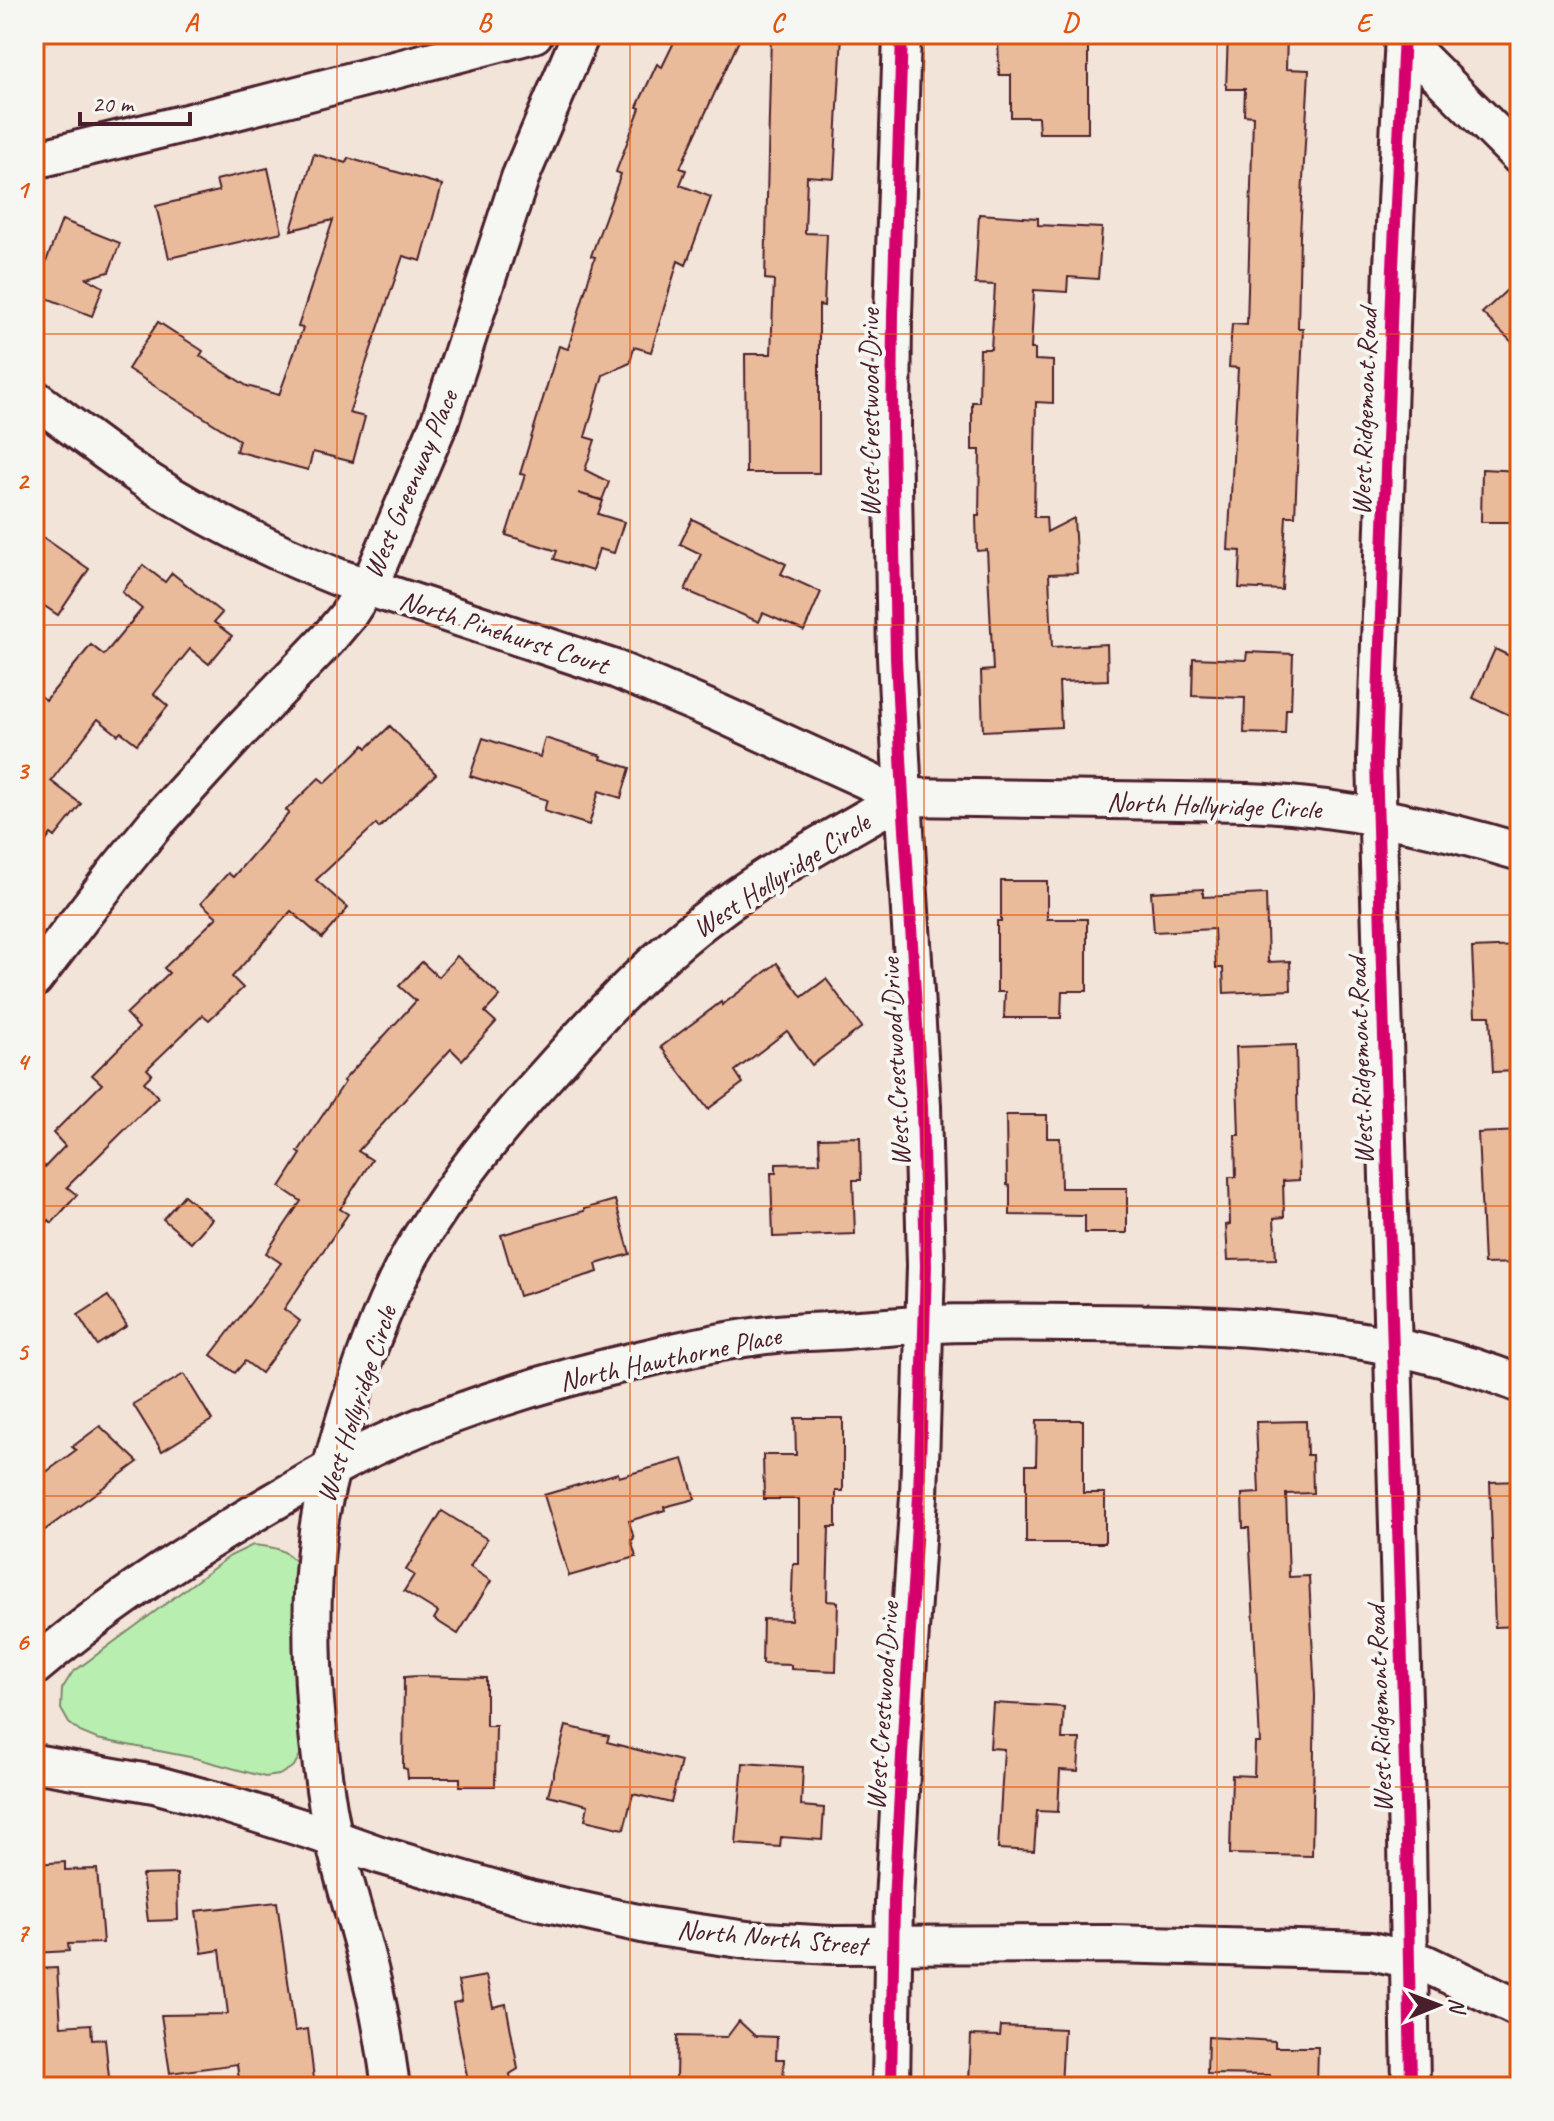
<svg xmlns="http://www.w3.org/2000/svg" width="1554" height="2121" font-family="Caveat,sans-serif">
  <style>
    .green { fill: #b8efb1; stroke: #81876e; stroke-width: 2 }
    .building { fill: #eabb9a; stroke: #4a1f2b; stroke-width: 2 }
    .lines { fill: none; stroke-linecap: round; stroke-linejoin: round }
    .minor-casing { stroke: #4a1f2b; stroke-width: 42 }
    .minor { stroke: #f6f6f2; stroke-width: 36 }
    .cycleway-casing { stroke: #f6f6f2; stroke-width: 17 }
    .cycleway { stroke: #d6006c; stroke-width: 12 }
    .grid { fill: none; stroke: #e0560e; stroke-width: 2; stroke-opacity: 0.55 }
    .labels { text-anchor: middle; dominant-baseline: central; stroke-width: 8; stroke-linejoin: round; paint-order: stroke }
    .street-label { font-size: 28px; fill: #4a1f2b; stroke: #f6f6f2 }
    .neatline { fill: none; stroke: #e0560e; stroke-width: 3 }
    .grid-label { font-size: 26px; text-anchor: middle; font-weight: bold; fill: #e0560e }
  </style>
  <rect width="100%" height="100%" fill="#f2e4d8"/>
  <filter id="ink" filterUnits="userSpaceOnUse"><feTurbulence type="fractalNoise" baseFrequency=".0125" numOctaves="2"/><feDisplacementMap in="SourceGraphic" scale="16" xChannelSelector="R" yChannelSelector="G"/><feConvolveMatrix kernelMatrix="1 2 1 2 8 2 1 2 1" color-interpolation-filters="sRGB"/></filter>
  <g filter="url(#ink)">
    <!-- green -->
    <path class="green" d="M253 1545C275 1547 285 1548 299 1566L302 1737 300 1755 294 1766 279 1775 265 1777 195 1758 97 1739 80 1732 69 1723 61 1709 62 1689 72 1673 230 1556Z"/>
    <!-- building -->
    <g class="building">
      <path d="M678 34H742L680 168 686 170 680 185 711 197 686 265 678 261 651 352 634 347 630 363 603 375 585 437 595 440 585 470 609 482 602 500 578 493 603 501 598 514 624 522 614 553 599 549 592 571 554 559 557 551 506 535 525 475 520 474 559 346 568 349 595 257 591 256 621 174 616 172 640 108 637 107 657 64 662 67Z"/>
      <path d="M771 34H842L834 178 807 176 805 233 827 234 824 306 819 305V473H746L745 354H771L774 280 765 279Z"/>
      <path d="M998 34H1071V36H1088V133H1039L1038 117H1011V75H999Z"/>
      <path d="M1228 34H1287L1286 69 1309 70 1300 235 1298 328H1303L1295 516H1286L1282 590 1239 588 1241 551 1228 550 1238 368 1229 367 1232 324 1247 325 1253 116 1244 115 1245 89H1226Z"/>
      <path d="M314 154 346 163 348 158 442 185 421 261 403 256 349 413 365 417 353 462 313 452 308 470 236 451 239 440 128 369 158 322 203 351 200 356 247 386 279 395 303 328 298 327 333 220 291 230Z"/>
      <path d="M268 168 282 232 169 258 156 206 219 191 216 180Z"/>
      <path d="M979 214 1038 218V225L1102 228 1098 279 1068 277 1067 292 1034 290 1031 349H1035V360L1053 361V403L1036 402 1034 517H1046L1047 532 1074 518 1077 573 1049 574 1052 647 1107 644 1108 680 1059 682 1061 727 983 731 981 671 993 670 987 550 977 551 976 516H979L980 450H972V402H979L980 349H991L995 285 975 284Z"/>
      <path d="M62 220 120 243 109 272 87 278 103 287 92 316 34 293Z"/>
      <path d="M1520 278V350L1482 313Z"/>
      <path d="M1482 469 1520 471V522H1481Z"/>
      <path d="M692 519 786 564 781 574 821 592 804 631 763 613 759 622 685 590 701 554 680 544Z"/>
      <path d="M34 531 89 569 58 615 34 599Z"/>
      <path d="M143 565 165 582 172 573 222 613 214 622 232 636 209 664 190 649 154 694 168 706 137 744 121 732 118 735 98 719 51 781 81 804 55 837 51 834 34 859V691L46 700 91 645 104 655 142 609 122 592Z"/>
      <path d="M1495 649 1520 661V720L1473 698Z"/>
      <path d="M1247 652 1293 654 1291 709H1286L1285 734 1244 733 1245 698 1192 696 1193 658 1246 660Z"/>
      <path d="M390 726 436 774 379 828 376 824 316 880 348 908 322 938 291 911 232 977 243 988 209 1020 203 1015 147 1069 152 1074 144 1082 158 1097 67 1187 77 1195 52 1223 49 1220 34 1237V1157L45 1167 65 1146 53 1133 102 1084 92 1075 139 1028 126 1014 169 973 164 968 217 917 201 903 228 873 233 877 289 813 286 810 319 778 325 783 364 745 367 748Z"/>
      <path d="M483 738 540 757 545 738 602 756 601 759 630 768 621 798 599 791 589 825 544 811 547 800 470 776Z"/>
      <path d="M1001 881H1047V919H1087V991H1062L1061 1018H1004L1005 992H997V921H1001Z"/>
      <path d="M1203 889V897L1266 894 1268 962 1290 961 1291 990 1224 993 1223 968H1216L1214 929 1154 932 1151 892Z"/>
      <path d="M1520 946V1071L1493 1072 1490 1016H1475L1472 948Z"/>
      <path d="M457 956 500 996 485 1012 496 1022 462 1060 451 1049 358 1151 372 1160 340 1209 348 1214 284 1309 300 1321 261 1373 245 1361 235 1373 211 1355 281 1263 266 1253 301 1201 280 1187 301 1154 298 1152 345 1082 343 1081 416 1001 399 986 422 962 438 977Z"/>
      <path d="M777 963 802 997 826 979 862 1027 812 1065 787 1031 735 1071 743 1083 708 1109 661 1047 721 1002 722 1005Z"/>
      <path d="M1296 1045 1299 1180 1283 1181 1284 1217 1274 1218 1276 1259 1228 1260 1226 1225 1230 1224 1229 1177H1236L1235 1135H1239L1236 1047Z"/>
      <path d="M1006 1115H1047V1138H1060L1061 1188H1127V1233H1085V1216L1010 1215V1186L1007 1185Z"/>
      <path d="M1520 1131V1263L1484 1264 1478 1133Z"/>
      <path d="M860 1137 861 1180H853L855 1234 773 1237 771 1173H776V1164L820 1163 819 1138Z"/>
      <path d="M184 1195 212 1219 191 1243 163 1219Z"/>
      <path d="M615 1200 630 1254 596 1264 598 1272 519 1296 501 1235 584 1211V1209Z"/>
      <path d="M108 1296 127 1326 97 1345 78 1315Z"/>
      <path d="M184 1374 212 1420 162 1451 133 1404Z"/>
      <path d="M795 1418H843V1491H836V1527H829L827 1601 838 1602 836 1671 791 1669V1665L762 1664 763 1619 791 1620 793 1564H799V1499H764L763 1455H796Z"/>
      <path d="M1037 1420H1083V1493H1105V1543H1026V1465H1036Z"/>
      <path d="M1306 1421 1307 1455H1312L1313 1493 1286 1494 1289 1577 1309 1576 1315 1696 1312 1856 1230 1854 1232 1775 1254 1776 1255 1743H1260L1249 1528H1243L1242 1494 1259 1493 1256 1422Z"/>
      <path d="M100 1426 138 1462 34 1538V1481L76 1450 72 1447Z"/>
      <path d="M683 1459 695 1499 664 1507 665 1510 629 1521 634 1539 631 1540 636 1557 569 1576 544 1495 618 1473 619 1477Z"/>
      <path d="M1520 1481V1626L1495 1627 1490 1482Z"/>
      <path d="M442 1511 487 1539 470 1567 491 1581 458 1634 434 1619 438 1612 404 1591 414 1575 406 1570Z"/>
      <path d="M419 1676 486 1678V1726H496L495 1786H460V1778H408L407 1769 403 1768 404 1677Z"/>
      <path d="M993 1703 1064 1707 1062 1739H1080L1078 1771 1060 1770 1058 1812 1037 1811 1034 1851 998 1849 1004 1749 990 1748Z"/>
      <path d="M566 1726 609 1736 607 1742 681 1761 671 1803 633 1794 624 1829 585 1820 588 1805 548 1795Z"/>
      <path d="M743 1763 803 1767 801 1806 824 1808 822 1840 781 1837 780 1847 736 1844Z"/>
      <path d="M65 1862V1870L97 1869 103 1943 68 1944 69 1951 34 1953V1864Z"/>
      <path d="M177 1874 178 1920 148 1921 142 1875Z"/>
      <path d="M277 1902 295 2031 308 2029 315 2087H240L237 2064 170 2073 161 2015 228 2014 220 1950 202 1953 196 1911Z"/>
      <path d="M57 1968 61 2026 91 2024 92 2040 105 2039 110 2087H37L34 2056V1969Z"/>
      <path d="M486 1976 493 2007 506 2004 518 2069 510 2074 512 2087H469L453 2003 462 2001 458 1981Z"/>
      <path d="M739 2021 755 2036 777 2037 776 2059H784L783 2087H699V2079L676 2078 677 2036 727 2037Z"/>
      <path d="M1001 2026 1064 2029 1061 2087H1026L969 2083 971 2035 1000 2036Z"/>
      <path d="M1208 2037 1275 2041V2047H1318L1317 2087H1270V2075L1207 2074Z"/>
    </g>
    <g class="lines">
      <defs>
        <g id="minor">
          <path d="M1404 34 1393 267 1376 759 1407 1840 1411 2087"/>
          <path d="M1403 40 1520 157"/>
          <path d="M34 160 232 112 534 34"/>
          <path d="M34 398C70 425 106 453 143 478 204 517 272 551 340 578L615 669 719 713 903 797 1247 802C1340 806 1431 825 1520 852"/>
          <path d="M34 979 116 872 156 823 236 735 327 640 348 615 374 575 440 421 520 178 581 34"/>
          <path d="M34 1667C109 1603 190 1550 275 1501 311 1480 348 1458 387 1441 469 1405 555 1379 643 1359 684 1349 725 1340 767 1335 793 1332 820 1332 846 1330 888 1327 930 1323 973 1323 1010 1322 1047 1323 1084 1323 1231 1323 1382 1329 1520 1384"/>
          <path d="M34 1763 154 1784 213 1800 318 1833 380 1855 529 1899 651 1926 747 1940 832 1945 1111 1944 1371 1951 1424 1963 1520 2009"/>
          <path d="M391 2087C386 2051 381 2016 372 1981 361 1933 345 1887 334 1839 324 1794 319 1747 315 1701 311 1645 311 1587 318 1531 323 1496 333 1461 343 1426 361 1367 381 1308 411 1254 450 1187 499 1127 551 1070 604 1010 660 952 725 905 780 865 843 832 903 797"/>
          <path d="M891 2087 894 1901 904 1720 919 1496 926 1266 922 1106 903 797 896 658 894 543 892 427 893 315 902 34"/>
        </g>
      </defs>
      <!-- minor casing -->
      <use href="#minor" class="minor-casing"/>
      <!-- minor -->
      <use href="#minor" class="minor"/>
      <defs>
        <g id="cycleway">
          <path d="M1404 34 1393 267 1376 759 1407 1840 1411 2087"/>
          <path d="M891 2087 894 1901 904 1720 919 1496 926 1266 922 1106 903 797 896 658 894 543 892 427 893 315 902 34"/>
        </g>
      </defs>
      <!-- cycleway casing -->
      <use href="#cycleway" class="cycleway-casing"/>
      <!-- cycleway -->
      <use href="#cycleway" class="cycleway"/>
    </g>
  </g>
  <!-- grid -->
  <path class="grid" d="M337 34V2087M630 34V2087M924 34V2087M1217 34V2087M34 334H1520M34 625H1520M34 915H1520M34 1206H1520M34 1496H1520M34 1787H1520"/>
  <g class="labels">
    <!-- street labels -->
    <g class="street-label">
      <text transform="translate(1364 412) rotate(-88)">West Ridgemont Road</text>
      <text transform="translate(869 413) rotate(-90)">West Crestwood Drive</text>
      <text transform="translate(410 484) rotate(-67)">West Greenway Place</text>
      <text transform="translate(504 632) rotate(18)">North Pinehurst Court</text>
      <text transform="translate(1214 805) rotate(2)">North Hollyridge Circle</text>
      <text transform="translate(781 875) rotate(-33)">West Hollyridge Circle</text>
      <text transform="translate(1360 1061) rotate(-92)">West Ridgemont Road</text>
      <text transform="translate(895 1062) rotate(-93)">West Crestwood Drive</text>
      <text transform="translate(670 1358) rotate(-12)">North Hawthorne Place</text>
      <text transform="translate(356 1404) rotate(-72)">West Hollyridge Circle</text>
      <text transform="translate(882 1706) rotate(-86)">West Crestwood Drive</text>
      <text transform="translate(1379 1709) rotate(-92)">West Ridgemont Road</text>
      <text transform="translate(772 1937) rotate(5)">North North Street</text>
    </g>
  </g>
  <!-- margin -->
  <rect width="1554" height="2121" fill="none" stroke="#f6f6f2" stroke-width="88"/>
  <!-- north arrow -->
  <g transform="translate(1438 2005) rotate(89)" stroke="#f6f6f2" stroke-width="6" paint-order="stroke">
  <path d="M0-6L14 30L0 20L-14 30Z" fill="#4a1f2b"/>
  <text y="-12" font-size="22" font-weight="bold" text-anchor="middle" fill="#4a1f2b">N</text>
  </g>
  <!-- scale -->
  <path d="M80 112v12h110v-12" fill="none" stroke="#4a1f2b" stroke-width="4"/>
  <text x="92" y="112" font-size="24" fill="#4a1f2b" stroke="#f6f6f2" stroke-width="6" paint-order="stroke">20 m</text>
  <rect x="44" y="44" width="1466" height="2033" class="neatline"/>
  <g class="grid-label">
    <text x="191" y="31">A</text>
    <text x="484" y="31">B</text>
    <text x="777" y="31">C</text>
    <text x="1070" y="31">D</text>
    <text x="1363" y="31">E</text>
    <text x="22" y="198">1</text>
    <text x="22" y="489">2</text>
    <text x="22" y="779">3</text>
    <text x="22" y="1070">4</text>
    <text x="22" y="1360">5</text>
    <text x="22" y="1650">6</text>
    <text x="22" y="1941">7</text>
  </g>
</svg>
